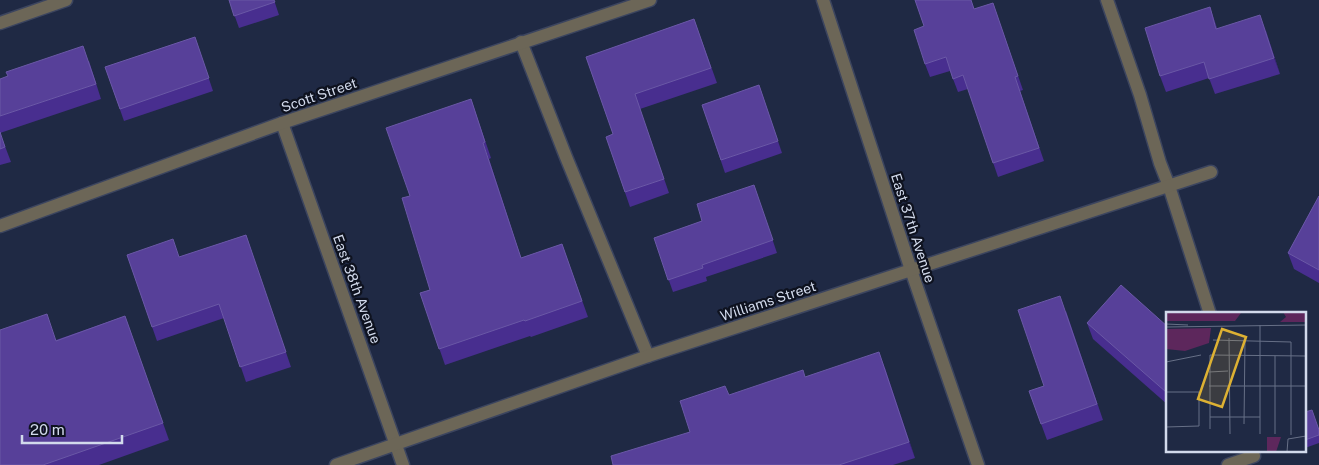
<svg xmlns="http://www.w3.org/2000/svg" width="1319" height="465" font-family="'Public Sans',sans-serif">
  <style>
    .lines { fill: none; stroke-linecap: round; stroke-linejoin: round }
    .minor-casing { stroke: #3c455f; stroke-width: 15 }
    .minor { stroke: #6c6657; stroke-width: 12 }
    .wall { fill: #482e8f }
    .shaded-wall { fill: #32246d }
    .building { fill: #574099; stroke: #6a58a6 }
    .labels { text-anchor: middle; dominant-baseline: central; stroke-width: 4.5; stroke-linejoin: round; paint-order: stroke }
    .street-label { font-size: 14px; fill: #d2daec; stroke: #0e121f }
    .inset-road { fill: none; stroke: #677087; stroke-width: 1 }
    .view { fill: #ddb133; fill-opacity: 0.15; stroke: #ddb133; stroke-width: 2.5 }
    .inset-edge { fill: none; stroke: #d2daec; stroke-width: 2.5 }
  </style>
  <rect width="100%" height="100%" fill="#1f2944"/>
  <g class="lines">
    <defs>
      <g id="minor">
        <path d="M823 0 911 270 978 465"/>
        <path d="M1107 0 1140 95 1160 163 1169 186 1210 314"/>
        <path d="M0 23 66 0"/>
        <path d="M521 42 566 157 648 356"/>
        <path d="M282 123 403 465"/>
        <path d="M0 226 282 123 650 0"/>
        <path d="M336 465 648 356 1211 172"/>
        <path d="M1228 465 1254 456"/>
      </g>
    </defs>
    <!-- minor casing -->
    <use href="#minor" class="minor-casing"/>
    <!-- minor -->
    <use href="#minor" class="minor"/>
  </g>
  <!-- wall -->
  <g class="wall">
    <path d="M229 0H274L279 15 239 28Z"/>
    <path d="M915 0H971L974 9 993 3 1023 90 1020 91 1044 161 998 177 968 89 958 92 950 71 930 77 925 64 924 26Z"/>
    <path d="M1210 7 1217 28 1266 31 1280 74 1215 94 1209 78 1166 92 1160 76Z"/>
    <path d="M694 19 717 83 640 109 669 193 630 207 606 137 613 134 586 57Z"/>
    <path d="M195 37 213 91 124 121 105 67Z"/>
    <path d="M89 61 101 99 0 133 11 162 0 165V79Z"/>
    <path d="M759 85 782 153 725 173 702 105Z"/>
    <path d="M471 99 491 158 489 159 521 258 562 244 588 317 531 337 530 336 445 365 420 293 430 290 410 196Z"/>
    <path d="M754 185 777 253 706 277 707 281 673 292 654 238 702 221Z"/>
    <path d="M1319 196V283L1294 269 1288 253Z"/>
    <path d="M246 235 291 367 246 382 224 318 157 341 127 255 179 257Z"/>
    <path d="M1066 311 1103 420 1047 440 1029 391 1044 386Z"/>
    <path d="M125 316 169 440 99 465H0L56 340Z"/>
    <path d="M1087 323 1168 327V405L1093 339Z"/>
    <path d="M885 368 915 458 893 465H613L690 432 729 395 805 377Z"/>
    <path d="M1305 412 1319 430V443L1305 448Z"/>
  </g>
  <!-- shaded-wall -->
  <g class="shaded-wall">
    <path d="M1210 7 1215 23 1222 45 1216 29Z"/>
    <path d="M1260 15 1266 31 1280 74 1274 58Z"/>
    <path d="M483 143 489 159 526 274 521 258Z"/>
    <path d="M879 352 885 368 915 458 909 442Z"/>
  </g>
  <!-- building -->
  <g class="building">
    <path d="M229 0H274L275 2 234 16Z"/>
    <path d="M915 0H971L974 9 993 3 1018 76 1015 77 1039 148 993 163 963 75 953 79 946 57 925 64 914 30 924 26Z"/>
    <path d="M1210 7 1216 29 1260 15 1274 58 1209 79 1204 62 1160 76 1145 28Z"/>
    <path d="M694 19 711 68 635 94 664 179 625 192 606 137 613 134 586 57Z"/>
    <path d="M195 37 209 78 120 109 105 67Z"/>
    <path d="M83 46 96 84 0 116V79L8 76 6 72Z"/>
    <path d="M759 85 778 141 721 160 702 105Z"/>
    <path d="M471 99 485 142 483 143 521 258 562 244 582 301 525 321 524 320 439 349 420 293 430 290 402 198 410 196 386 128Z"/>
    <path d="M0 132 5 147 0 149Z"/>
    <path d="M754 185 773 240 702 265 703 268 668 280 654 238 702 221 697 204Z"/>
    <path d="M1319 196V270L1288 253Z"/>
    <path d="M246 235 286 352 240 367 219 304 152 327 127 255 173 239 179 257Z"/>
    <path d="M1121 285 1168 327V391L1166 392 1087 323Z"/>
    <path d="M1060 296 1097 404 1041 424 1029 391 1044 386 1018 310Z"/>
    <path d="M47 314 56 341 125 316 163 423 43 465H0V330Z"/>
    <path d="M879 352 909 442 839 465H613L611 456 690 432 680 401 725 386 729 395 803 370 805 377Z"/>
    <path d="M1312 410 1319 430V435L1305 440V412Z"/>
  </g>
  <g class="labels">
    <!-- street labels -->
    <g class="street-label">
      <text transform="translate(319 95) rotate(-19)">Scott Street</text>
      <text transform="translate(913 228) rotate(72)">East 37th Avenue</text>
      <text transform="translate(357 289) rotate(70)">East 38th Avenue</text>
      <text transform="translate(768 301) rotate(-18)">Williams Street</text>
    </g>
  </g>
  <!-- overview -->
  <g transform="translate(1166 312)">
    <rect width="140" height="140" fill="#1f2944"/>
    <path d="M0 0H85V1H75L69 9H0ZM117 0H140V10H114L120 5ZM45 16 43 31 19 39 0 37V17ZM101 125H115L110 140H101Z" fill="#5d275c"/>
    <path class="inset-road" d="M0 12 22 13M0 15 140 13M63 26 64 122M47 28 125 30V123M0 50 35 43M43 60 62 59M43 74H140M0 80H33V114L0 115M44 105H94M78 112 79 28M44 117V43L140 44M94 122V13M109 122V44M12 140H65M121 140 122 127 140 124"/>
    <path class="view" d="M56 17 80 25 56 95 32 87Z"/>
    <rect width="140" height="140" class="inset-edge"/>
  </g>
  <!-- scale -->
  <path d="M22 435v8h100v-8" fill="none" stroke="#d2daec" stroke-width="2.5"/>
  <text x="30" y="435" font-size="15" fill="#d2daec" stroke="#0e121f" stroke-width="4" paint-order="stroke">20 m</text>
</svg>
